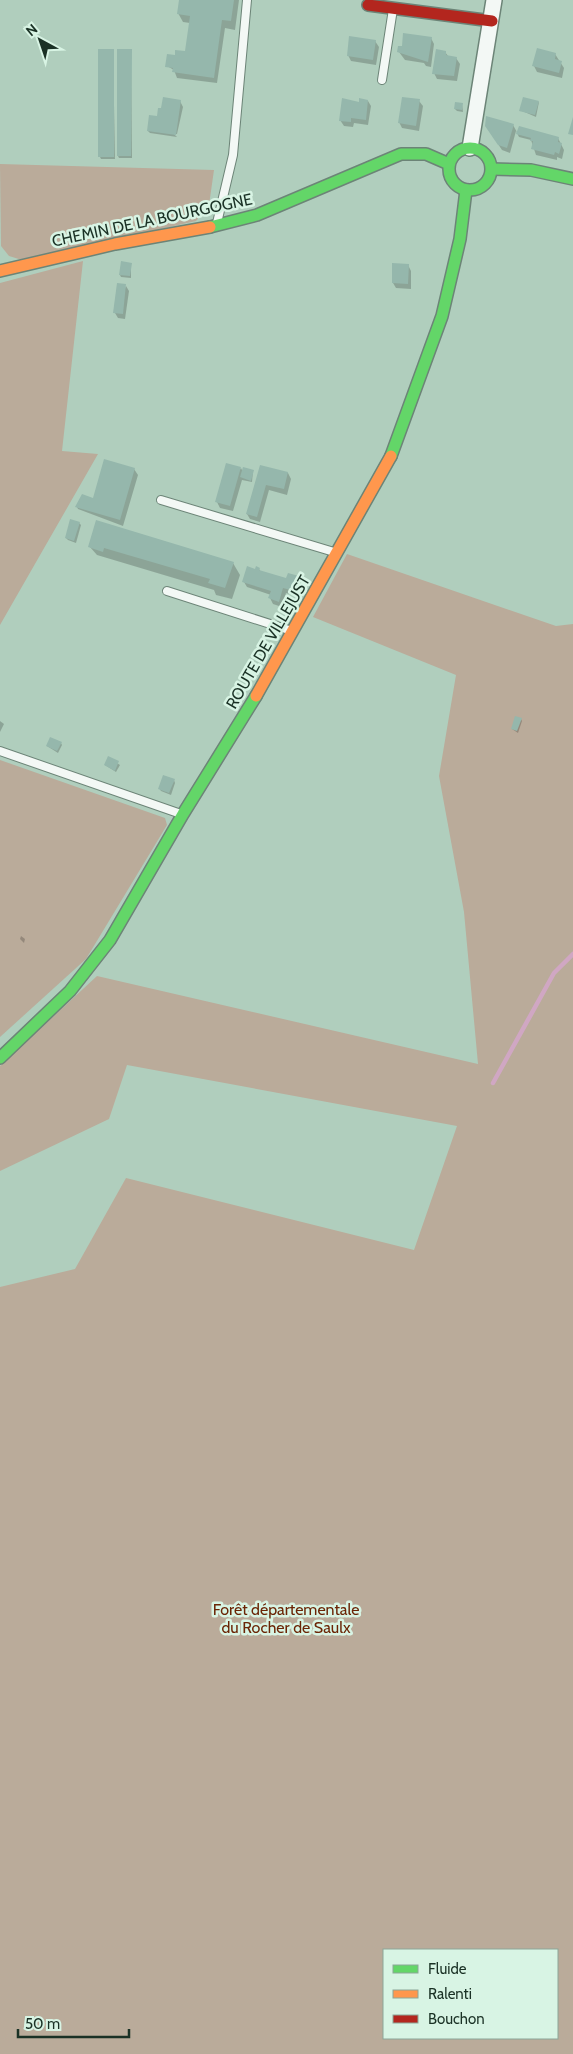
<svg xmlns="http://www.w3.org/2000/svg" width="573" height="2054" font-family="Cabin,sans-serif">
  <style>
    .green { fill: #baab9a; fill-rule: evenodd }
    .shadow { fill: #0003 }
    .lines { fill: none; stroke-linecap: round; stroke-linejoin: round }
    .stream { stroke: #d0a7c3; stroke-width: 4.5 }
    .building { fill: #95b7ac }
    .lane-casing { stroke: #6c8477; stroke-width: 10 }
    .street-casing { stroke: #6c8477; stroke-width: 18 }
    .fast-casing { stroke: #6c8477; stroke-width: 14 }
    .slow-casing { stroke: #6c8477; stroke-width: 14 }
    .jam-casing { stroke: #6c8477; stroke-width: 14 }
    .lane { stroke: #f3f8f5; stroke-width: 8 }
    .street { stroke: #f3f8f5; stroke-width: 15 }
    .fast { stroke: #63d668; stroke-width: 11 }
    .slow { stroke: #ff974d; stroke-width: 11 }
    .jam { stroke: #b3261e; stroke-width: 11 }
    .labels { text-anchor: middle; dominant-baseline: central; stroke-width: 5; stroke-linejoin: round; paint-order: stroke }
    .street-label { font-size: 16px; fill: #1a3125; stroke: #d8f4e4 }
    .park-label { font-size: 16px; fill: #6a2405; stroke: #d8f4e4 }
  </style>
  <rect width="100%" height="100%" fill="#b0cebd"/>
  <!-- green -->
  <g class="green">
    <path d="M0 164 214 170 209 205 196 221 22 260 9 256 1 246Z"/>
    <path d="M83 261 62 451 98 454 0 625V283Z"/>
    <path d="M347 554 556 626 573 624V2054H0V1287L75 1269 126 1178 414 1250 457 1126 127 1065 109 1119 0 1171V1066L97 976 478 1064 464 912 439 776 456 675 313 617ZM384 1950H557V2038H384Z"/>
    <path d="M0 760 165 818 167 825 86 959 0 1037Z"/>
  </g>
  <!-- shadow -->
  <g class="shadow">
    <path d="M180 0H239L235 30 225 28 217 83 177 78 174 70 167 66 176 56 186 53 190 23 183 22 178 13Z"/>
    <path d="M431 38 434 44 431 67 426 66 424 63 405 60 399 52Z"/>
    <path d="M375 41 379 47 376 65 351 61 348 55Z"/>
    <path d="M113 50 115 159H101L100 157Z"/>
    <path d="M131 50 132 158H119L118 156Z"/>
    <path d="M445 52 448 56 456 58 460 64 457 81 437 79 434 73Z"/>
    <path d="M555 54 564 68 562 78 537 72 534 66Z"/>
    <path d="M180 101 183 107 177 134H174L177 137 150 133 148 131 163 109Z"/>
    <path d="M368 101 371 106 368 125 354 123 353 127 344 126 340 120 360 103Z"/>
    <path d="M419 101 423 106 419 131 402 128 399 122Z"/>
    <path d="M539 102 536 117 520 110Z"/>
    <path d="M462 104 463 112 457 111 455 109Z"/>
    <path d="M513 125 518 134 558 138 564 150 562 159 557 157V160L536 155 531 140 519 137 516 131 510 153 502 150 490 132Z"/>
    <path d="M131 264V278L121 277 120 275Z"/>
    <path d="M408 265 411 271V289L396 288 393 283Z"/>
    <path d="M126 286 129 291 125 319 118 318 115 313Z"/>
    <path d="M261 466 288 473 291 479 287 495 269 490 260 522 250 519 247 514Z"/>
    <path d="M241 468 243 472 253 471 252 482 242 480 233 511 220 508 217 502Z"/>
    <path d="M134 469 138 475 123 526 78 509 77 507 92 500Z"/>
    <path d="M97 522 233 563 240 575 232 599 216 595 214 590 97 555 90 547Z"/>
    <path d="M79 523 81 525 76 543 68 540 66 538Z"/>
    <path d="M259 569 261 572 287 580 298 577 301 583 297 596 286 593 282 607 273 604 270 598 271 595 247 587 244 582Z"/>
    <path d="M521 719 522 721 518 733 512 729Z"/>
    <path d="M0 721 4 724 0 732Z"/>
    <path d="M61 743 62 745 58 753 47 746Z"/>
    <path d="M109 758 120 765 116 772 105 765Z"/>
    <path d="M174 780 175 783 171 795 161 791 159 788Z"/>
    <path d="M21 936 25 939 24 943 20 939Z"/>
  </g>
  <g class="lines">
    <!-- stream -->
    <path class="stream" d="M493 1083 554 973 573 954"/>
  </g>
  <!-- building -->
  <g class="building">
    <path d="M179 0H234L231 21 222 20 214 78 172 72 173 68 165 67 167 54 175 55V50L185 51 190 16 177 14Z"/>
    <path d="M403 33 432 37 428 62 397 52 398 46H402Z"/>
    <path d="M349 36 376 40 373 60 347 56Z"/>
    <path d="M537 48 556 53 555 59 562 61 559 73 532 66Z"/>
    <rect x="98" y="49" width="16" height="108"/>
    <path d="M117 49H132L131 156H117Z"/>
    <path d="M436 49 446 51V55L457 57 454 76 432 74Z"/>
    <path d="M163 97 181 100 176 135 147 131 149 115 157 116 158 108H161Z"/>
    <path d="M402 97 420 99 416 126 398 123Z"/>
    <path d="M523 97 539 101 535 115 519 111Z"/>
    <path d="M342 98 359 102V98L368 100 366 120 351 118V122L339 121Z"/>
    <path d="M455 102 463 103 462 110 454 109Z"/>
    <path d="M486 116 514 124 507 148 498 145 485 126Z"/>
    <path d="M573 117V135L568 134Z"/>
    <path d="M519 126 559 137 558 142 562 143 559 154 555 152 554 155 531 149 533 141H530L531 138 516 134Z"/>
    <path d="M121 261 132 263 130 276 119 275Z"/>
    <path d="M392 263 409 264 408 284 392 283Z"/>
    <path d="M117 283 126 284 123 314 113 313Z"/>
    <path d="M104 459 135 468 120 520 75 507 82 494 93 498Z"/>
    <path d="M226 463 241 467 230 506 215 502Z"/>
    <path d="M260 465 288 472 284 489 266 485 257 517 246 514Z"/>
    <path d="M243 467 254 470 251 481 240 477Z"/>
    <path d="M70 519 80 522 74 541 65 538Z"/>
    <path d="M96 520 234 562 225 588 208 583 210 579 104 548 103 552 88 547Z"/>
    <path d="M247 566 255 569 256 566 260 568 259 570 286 578 288 573 299 576 294 591 283 588 279 602 268 598 271 591 242 582Z"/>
    <path d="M515 716 522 718 517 731 511 729Z"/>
    <path d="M50 737 62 742 57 751 46 746Z"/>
    <path d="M108 756 119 761 115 771 104 765Z"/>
    <path d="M163 775 175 779 169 793 158 789Z"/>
  </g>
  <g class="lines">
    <defs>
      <g id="lane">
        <path d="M382 80 393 9"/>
        <path d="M217 223 233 155 247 0"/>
        <path d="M161 500 334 552"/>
        <path d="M167 591 292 631"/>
        <path d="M0 751 181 814"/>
      </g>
      <path id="street" d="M470 148 494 0"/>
      <g id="fast">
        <circle cx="470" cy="169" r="21"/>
        <path d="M492 169 531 170 573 179"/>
        <path d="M210 227 257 215 401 154H426L449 164"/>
        <path d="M391 456 442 316 460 239 466 190"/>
        <path d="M0 1058 70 991 110 940 183 814 256 696"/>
      </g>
      <g id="slow">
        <path d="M0 271 115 244 210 227"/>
        <path d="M256 696 391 456"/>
      </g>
      <path id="jam" d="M368 5 492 21"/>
    </defs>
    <!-- lane casing -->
    <use href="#lane" class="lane-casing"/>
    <!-- street casing -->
    <use href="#street" class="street-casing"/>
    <!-- fast casing -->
    <use href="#fast" class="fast-casing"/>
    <!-- slow casing -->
    <use href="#slow" class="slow-casing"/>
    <!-- jam casing -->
    <use href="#jam" class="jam-casing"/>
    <!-- lane -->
    <use href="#lane" class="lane"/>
    <!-- street -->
    <use href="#street" class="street"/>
    <!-- fast -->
    <use href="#fast" class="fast"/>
    <!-- slow -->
    <use href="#slow" class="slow"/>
    <!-- jam -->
    <use href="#jam" class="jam"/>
  </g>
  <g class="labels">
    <!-- street labels -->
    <g class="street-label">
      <text transform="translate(152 220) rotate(-12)">CHEMIN DE LA BOURGOGNE</text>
      <text transform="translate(268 642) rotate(-60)">ROUTE DE VILLEJUST</text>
    </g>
    <!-- park labels -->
    <g class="park-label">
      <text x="286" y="1609">Forêt départementale<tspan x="286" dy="18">du Rocher de Saulx</tspan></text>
    </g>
  </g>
  <!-- legend -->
  <rect x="383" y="1949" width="175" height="90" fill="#d8f4e4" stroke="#8ca698"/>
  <rect x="393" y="1965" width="25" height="8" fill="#63d668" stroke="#8ca698"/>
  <text x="428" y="1974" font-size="15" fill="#1a3125">Fluide</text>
  <rect x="393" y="1990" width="25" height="8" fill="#ff974d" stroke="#8ca698"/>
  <text x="428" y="1999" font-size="15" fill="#1a3125">Ralenti</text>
  <rect x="393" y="2015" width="25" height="8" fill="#b3261e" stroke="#8ca698"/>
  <text x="428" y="2024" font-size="15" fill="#1a3125">Bouchon</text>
  <!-- north arrow -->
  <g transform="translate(40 40) rotate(320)" stroke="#d8f4e4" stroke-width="4" paint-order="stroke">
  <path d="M0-4L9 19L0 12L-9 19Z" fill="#1a3125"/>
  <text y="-8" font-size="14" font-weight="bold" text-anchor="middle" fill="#1a3125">N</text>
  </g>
  <!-- scale -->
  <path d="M18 2029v8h111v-8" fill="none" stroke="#1a3125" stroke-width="2.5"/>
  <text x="25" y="2029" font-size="15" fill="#1a3125" stroke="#d8f4e4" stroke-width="4" paint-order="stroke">50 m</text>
</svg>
